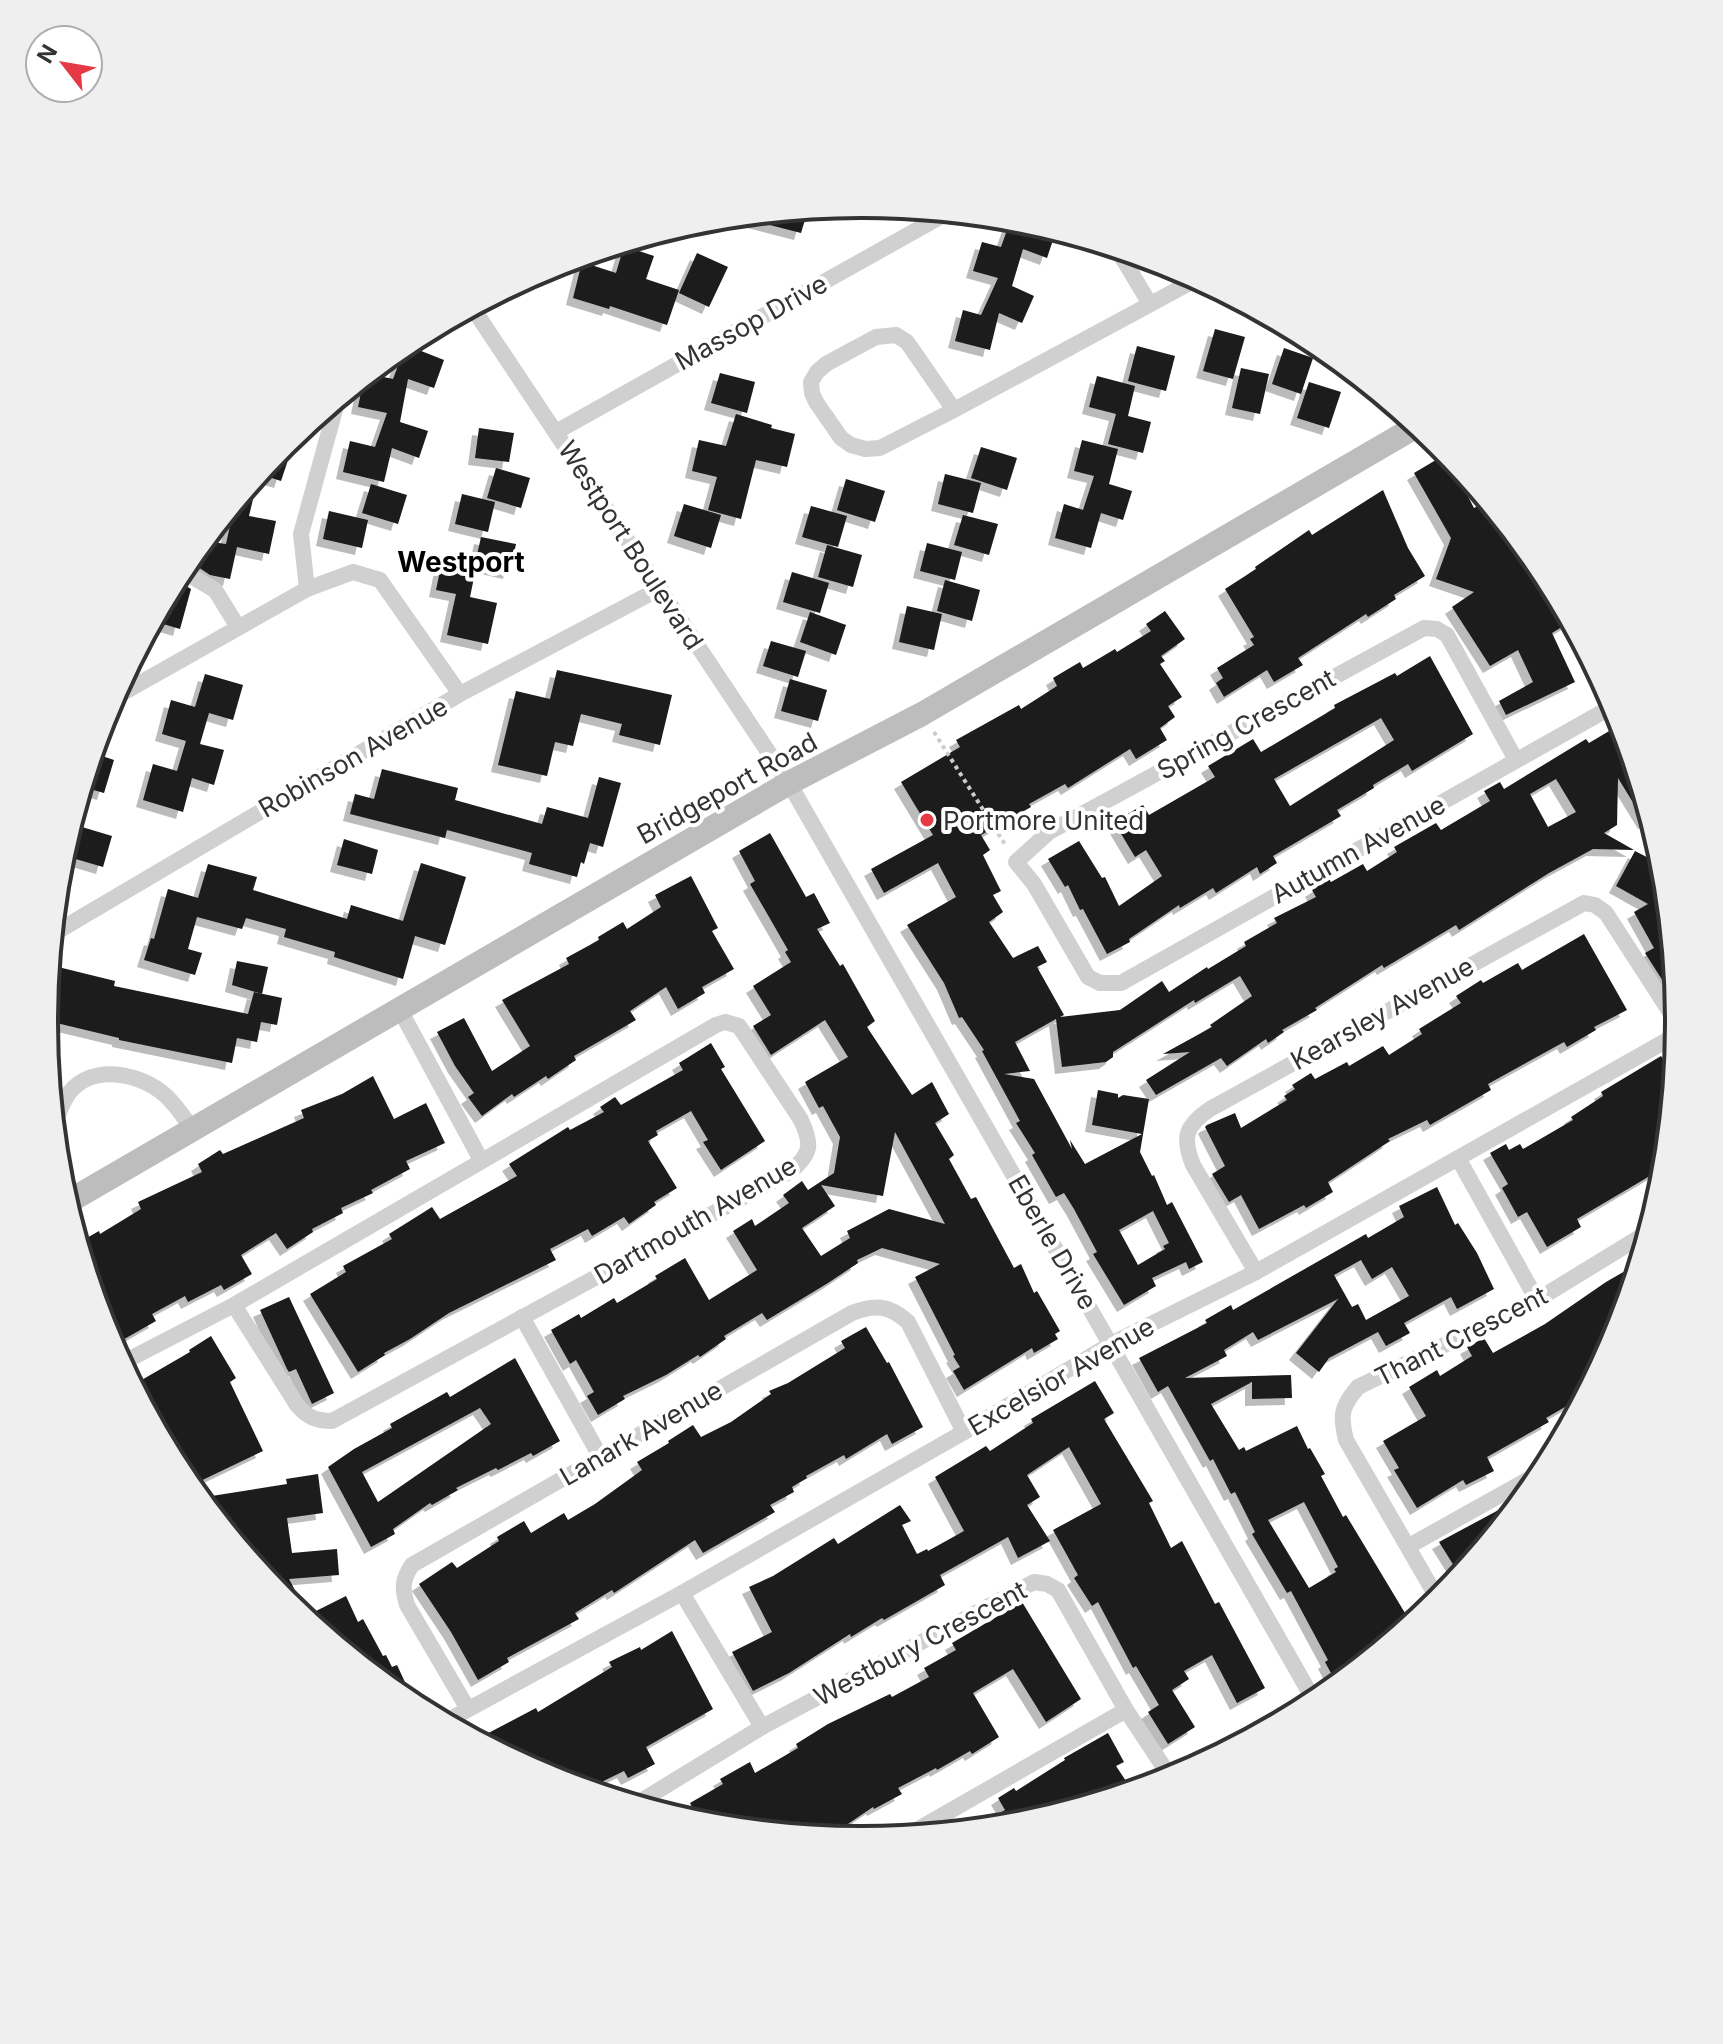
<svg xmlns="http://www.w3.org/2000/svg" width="1723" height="2044" font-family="Inter,sans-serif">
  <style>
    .building { fill: #1a1a1a; fill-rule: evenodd; filter: url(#shadow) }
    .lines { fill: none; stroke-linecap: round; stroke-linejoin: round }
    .path { stroke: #cdcdcd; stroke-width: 4; stroke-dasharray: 4 4; stroke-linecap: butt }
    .minor { stroke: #d0d0d0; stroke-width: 16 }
    .secondary { stroke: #bdbdbd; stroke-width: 24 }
    .poi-dot { fill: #e63946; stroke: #fff; stroke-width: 3 }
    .labels { text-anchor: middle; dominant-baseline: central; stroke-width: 8; stroke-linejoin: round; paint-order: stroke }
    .street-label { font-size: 26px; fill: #333; stroke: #fff }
    .poi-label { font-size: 26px; fill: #333; stroke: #fff; text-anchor: start }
    .neighbourhood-label { font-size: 28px; font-weight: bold; fill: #000; stroke: #fff }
    .rim { fill: none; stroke: #333; stroke-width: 4 }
  </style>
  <defs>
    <filter id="shadow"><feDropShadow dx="-7" dy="7" stdDeviation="0" flood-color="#0004"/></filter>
  </defs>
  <rect width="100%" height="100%" fill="#fff"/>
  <!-- building -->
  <g class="building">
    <path d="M808 210 801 233 743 218V216Z"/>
    <path d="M1011 219 1056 231 1047 258 1023 249 1012 286 1034 296 1022 323 999 313 990 350 955 341 963 310 981 315 998 278 973 271 982 242 1001 247Z"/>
    <path d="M624 246 654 256 646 279 679 290 667 325 610 306 609 309 573 298 582 262 616 273Z"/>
    <path d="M697 253 728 267 709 307 679 293Z"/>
    <path d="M1215 329 1245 337 1233 379 1203 371Z"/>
    <path d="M406 345 444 360 434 388 408 379 400 422 428 431 419 458 392 448 384 482 343 472 350 441 375 447 387 413 358 407 364 378 369 374 393 379Z"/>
    <path d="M1137 346 1175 356 1166 391 1128 381Z"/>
    <path d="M1284 348 1313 358 1301 394 1272 384Z"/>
    <path d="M1241 368 1269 374 1260 414 1232 408Z"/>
    <path d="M720 373 755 382 747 413 711 403Z"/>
    <path d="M1097 376 1135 386 1128 416 1151 422 1143 453 1108 444 1116 414 1089 407Z"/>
    <path d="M1309 382 1341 392 1329 428 1297 418Z"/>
    <path d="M736 414 772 425 771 428 795 434 787 467 756 460 741 519 708 510 717 477 692 471 699 440 726 446Z"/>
    <path d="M479 428 514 433 509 462 475 458Z"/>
    <path d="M297 433 281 481 259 474 249 516 276 521 269 554 237 547 230 579 210 575 198 567 204 541 226 544 235 503 284 444Z"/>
    <path d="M1082 440 1118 449 1109 484 1132 491 1123 520 1101 513 1091 548 1055 538 1064 504 1083 510 1094 476 1074 471Z"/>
    <path d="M981 447 1017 458 1007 490 971 478Z"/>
    <path d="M1446 454 1474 508 1487 501 1541 568 1570 622 1552 633 1575 682 1506 715 1499 701 1533 682 1518 650 1490 666 1452 607 1474 592 1436 579 1451 538 1414 473Z"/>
    <path d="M496 468 530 478 521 508 487 498Z"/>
    <path d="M945 474 981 483 973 513 938 504Z"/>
    <path d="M846 479 885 491 875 522 837 510Z"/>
    <path d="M371 484 407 495 398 524 362 513Z"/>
    <path d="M1383 490 1408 548 1425 576 1394 595 1396 599 1368 617 1366 614 1298 658 1303 665 1274 682 1267 670 1224 697 1216 683 1223 678 1217 668 1254 645 1250 639 1254 637 1225 589 1256 569 1255 567 1309 530 1312 535Z"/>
    <path d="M462 494 495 502 488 532 455 524Z"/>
    <path d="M684 504 721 515 711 548 674 536Z"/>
    <path d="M811 506 847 516 838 547 802 537Z"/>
    <path d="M329 511 368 520 362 548 323 539Z"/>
    <path d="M963 515 998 524 989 555 954 545Z"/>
    <path d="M481 537 516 544 510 572 475 564Z"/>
    <path d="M927 543 962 552 955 580 920 571Z"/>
    <path d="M827 545 862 555 853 587 818 577Z"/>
    <path d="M442 561 476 568 470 597 497 603 488 644 447 635 456 594 436 590Z"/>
    <path d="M792 572 829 583 820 613 783 602Z"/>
    <path d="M176 580 191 589 180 629 153 621Z"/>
    <path d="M945 580 980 590 972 621 937 611Z"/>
    <path d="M907 606 942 614 934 650 899 642Z"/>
    <path d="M1165 611 1185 639 1161 656 1165 661 1160 664 1182 697 1168 706 1175 717 1160 728 1167 740 1136 759 1130 749 1068 788 1065 784 1029 804 1031 807 981 835 990 850 983 855 1001 891 993 895 1003 912 989 922 1013 958 1038 946 1047 962 1037 967 1064 1015 1060 1017 1120 1010 1162 981 1169 992 1207 967 1208 969 1246 946 1244 942 1277 923 1274 918 1316 897 1312 890 1329 879 1331 882 1363 864 1367 871 1397 852 1394 847 1436 823 1441 830 1490 801 1484 791 1500 782 1504 789 1586 739 1589 743 1621 724 1650 819 1645 822 1618 778 1617 825 1604 833 1634 850 1593 849 1549 873 1459 930 1456 925 1384 968 1382 965 1315 1008 1317 1010 1282 1030 1284 1032 1268 1043 1266 1039 1227 1066 1221 1058 1156 1095 1146 1080 1190 1052 1163 1054 1212 1027 1210 1025 1252 996 1240 976 1195 1003 1194 1000 1113 1052V1057L1106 1062 1062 1067 1056 1019 1015 1042 1030 1071 1004 1074 1034 1079 1072 1149 1070 1140 1085 1164 1142 1134 1092 1125 1098 1090 1118 1094V1098L1123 1095 1149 1099 1140 1152 1152 1176 1154 1175 1167 1205 1172 1202 1203 1262 1189 1269 1186 1262 1152 1278 1156 1286 1124 1305 1093 1254 1097 1252 1074 1209 1064 1193 1056 1197 1032 1155 1035 1153 1016 1123 1020 1121 982 1051 984 1050 962 1017 959 1018 944 983 907 925 956 897 938 863 884 893 871 869 933 835 901 782 960 747 956 740 1019 705 1021 709 1057 686 1053 678 1080 662 1083 668 1115 649 1117 652 1151 631 1146 624ZM1556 779 1576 812 1548 827 1530 794ZM1153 1211 1169 1243 1163 1246 1165 1249 1138 1265 1119 1230Z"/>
    <path d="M810 612 846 625 836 655 800 642Z"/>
    <path d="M771 641 806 651 798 677 763 666Z"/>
    <path d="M1430 656 1473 734 1412 771 1408 764 1373 785 1374 788 1337 810 1341 816 1273 856 1277 863 1260 874 1257 867 1216 893 1213 888 1180 908 1179 905 1129 939 1130 942 1107 954 1083 909 1080 910 1068 885 1065 887 1048 859 1079 841 1102 878 1105 877 1119 906 1162 876 1146 850 1135 857 1114 822 1143 805 1149 815 1215 777 1208 766 1253 739 1261 752 1335 708 1334 705 1395 673 1397 676ZM1381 718 1394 740 1290 806 1274 779Z"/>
    <path d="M557 670 672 695 660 745 619 735 622 724 581 714 573 746 555 742 547 776 498 765 516 691 550 699Z"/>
    <path d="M205 674 243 685 233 720 209 713 200 744 224 750 214 785 192 778 183 812 143 800 153 764 177 771 186 741 162 734 171 700 195 707Z"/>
    <path d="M790 679 827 690 818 721 781 711Z"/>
    <path d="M93 753 114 760 104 793 83 787Z"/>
    <path d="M382 769 458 788 455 800 542 824 547 807 588 818 599 777 621 783 603 847 590 843 584 864 581 862 577 877 529 864 532 853 447 830 445 838 350 814 355 794 374 799Z"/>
    <path d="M72 824 112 836 103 867 62 855Z"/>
    <path d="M770 833 806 897 814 893 830 923 817 929 840 966 843 964 875 1021 867 1027 912 1095 932 1082 949 1114 935 1123 954 1155 949 1159 971 1199 976 1197 1014 1268 1021 1264 1034 1293 1037 1291 1060 1331 1055 1334 1058 1339 1034 1353 1032 1348 964 1390 953 1371 960 1367 953 1356 955 1355 915 1277 940 1264 882 1248 857 1260 858 1263 828 1283 767 1320 762 1313 724 1336 726 1339 700 1357 698 1355 666 1375 623 1396 625 1399 598 1415 587 1396 594 1392 576 1360 570 1364 551 1330 579 1314 581 1318 614 1298 617 1303 657 1279 655 1276 685 1258 709 1300 757 1270 733 1231 752 1219 755 1226 789 1203 783 1195 802 1181 808 1190 834 1173 840 1137 823 1106 819 1108 805 1082 848 1057 825 1020 771 1055 753 1026 771 1015 753 986 791 962 785 952 788 950 750 884 755 881 739 851ZM895 1132 945 1224 889 1209 847 1231 850 1238 821 1256 802 1228 835 1206 821 1185 883 1196Z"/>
    <path d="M344 839 378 850 372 874 337 865Z"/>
    <path d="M1635 851 1664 866 1677 1003 1645 953 1654 948 1634 912 1648 904 1616 886Z"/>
    <path d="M421 863 466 877 445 945 415 936 403 979 334 957 335 952 284 937 286 929 246 918 242 929 197 917 188 949 202 953 195 975 144 960 151 938 154 939 168 889 198 898 208 864 257 877 253 890 347 919 351 905 403 921Z"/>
    <path d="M691 876 718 928 712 931 734 969 702 987 705 993 678 1009 666 987 630 1011 636 1020 574 1056 576 1060 548 1079 546 1076 514 1097 512 1094 482 1116 468 1097 474 1093 455 1066 437 1032 464 1018 492 1071 530 1046 502 1000 569 964 566 958 599 940 598 937 623 922 627 929 661 907 655 895Z"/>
    <path d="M1584 934 1627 1010 1594 1027 1596 1030 1567 1047 1564 1042 1488 1084 1491 1090 1430 1125 1427 1120 1388 1139 1390 1141 1328 1182 1333 1192 1306 1208 1304 1205 1259 1229 1241 1195 1229 1202 1212 1174 1225 1166 1205 1127 1207 1125 1235 1113 1241 1128 1287 1100 1284 1096 1295 1089 1292 1085 1311 1073 1315 1079 1347 1062 1349 1066 1383 1046 1389 1055 1422 1034 1419 1029 1461 1003 1456 996 1481 980 1483 983 1518 963 1522 970Z"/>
    <path d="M237 961 268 967 262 994 232 985Z"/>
    <path d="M50 965 115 981 114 986 248 1014 254 992 282 998 277 1025 261 1022 257 1042 237 1038 232 1063 119 1040V1038L44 1020Z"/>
    <path d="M711 1043 725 1067 721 1069 765 1141 721 1170 703 1142 708 1140 691 1111 656 1131 658 1135 648 1141 677 1188 654 1202 656 1205 629 1224 624 1217 592 1236 588 1229 550 1249 556 1260 449 1313 410 1339 384 1353 385 1355 358 1372 310 1294 346 1272 343 1266 392 1239 389 1234 432 1207 440 1219 517 1176 509 1164 568 1127 570 1130 604 1112 600 1107 615 1097 621 1105 683 1070 679 1063Z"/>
    <path d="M1676 1051 1665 1167 1577 1219 1581 1227 1547 1247 1527 1212 1518 1217 1502 1188 1508 1184 1490 1153 1506 1144 1509 1150 1520 1144 1523 1149 1573 1120 1571 1117 1603 1096 1601 1092 1661 1056 1663 1059Z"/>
    <path d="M373 1076 394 1119 426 1103 445 1143 406 1161 410 1169 371 1190 373 1193 341 1208 343 1213 312 1229 313 1232 287 1249 276 1233 241 1255 252 1274 224 1290 221 1285 188 1302 185 1296 152 1314 156 1321 112 1346 95 1297 98 1295 89 1279 78 1243 99 1231 100 1234 141 1209 138 1202 202 1172 198 1164 220 1150 223 1154 304 1118 301 1110 342 1094Z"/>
    <path d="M1437 1187 1455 1225 1458 1223 1477 1253 1494 1289 1457 1309 1451 1297 1404 1323 1410 1333 1386 1346 1378 1332 1329 1358 1319 1372 1296 1353 1338 1299 1258 1340 1253 1332 1224 1350 1227 1356 1185 1378 1291 1375 1292 1398 1252 1399V1382L1211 1404 1239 1450 1244 1447 1246 1451 1297 1426 1308 1449 1310 1448 1325 1474 1321 1476 1343 1517 1346 1515 1411 1623 1337 1684 1325 1662 1328 1660 1291 1591 1287 1593 1252 1534 1255 1532 1235 1492 1231 1494 1213 1459 1210 1461 1168 1386 1158 1392 1139 1358 1207 1323 1205 1320 1231 1305 1233 1310 1366 1234 1368 1238 1404 1217 1399 1206ZM1361 1260 1372 1279 1392 1267 1409 1296 1366 1320 1358 1304 1352 1307 1334 1275ZM1304 1502 1338 1567 1334 1569 1336 1572 1309 1588 1268 1520Z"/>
    <path d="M1639 1263 1617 1335 1584 1396 1546 1418 1549 1422 1487 1457 1494 1471 1466 1485 1463 1480 1417 1508 1394 1470 1399 1468 1383 1441 1426 1416 1409 1387 1437 1370 1440 1376 1472 1356 1467 1347 1484 1338 1493 1353 1545 1324 1606 1282Z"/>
    <path d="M289 1297 334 1393 312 1404 296 1369 289 1372 287 1369 260 1310Z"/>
    <path d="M866 1327 887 1363 889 1362 923 1427 892 1444 887 1434 846 1459 844 1455 806 1476 807 1478 792 1487 794 1492 770 1505 775 1512 703 1553 695 1540 614 1593 612 1590 575 1613 579 1619 507 1658 509 1662 478 1680 451 1632 419 1584 452 1562 457 1568 499 1541 497 1537 524 1521 531 1533 564 1513 568 1520 595 1504 642 1470 637 1462 669 1443 668 1441 693 1425 701 1437 731 1422 771 1394 769 1391 788 1383 845 1348 841 1341Z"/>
    <path d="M211 1336 236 1378 230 1382 263 1451 190 1486 182 1476 133 1385 190 1352 189 1350Z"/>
    <path d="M515 1358 560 1441 533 1456 531 1453 498 1470 496 1468 456 1488 458 1490 432 1505 430 1503 393 1529 395 1534 371 1547 328 1467 354 1449 392 1428 390 1424 447 1392 450 1397ZM480 1408 491 1424 378 1502 362 1472Z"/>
    <path d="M1095 1381 1114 1413 1104 1419 1153 1501 1149 1503 1171 1548 1182 1541 1215 1604 1219 1602 1265 1688 1237 1703 1212 1655 1184 1671 1189 1679 1172 1690 1195 1727 1168 1744 1148 1712 1159 1705 1136 1666 1133 1668 1098 1602 1092 1606 1074 1578 1078 1575 1053 1530 1101 1504 1069 1447 1027 1475 1040 1497 1027 1505 1050 1541 1018 1558 1008 1537 940 1575 945 1585 884 1620 882 1618 851 1637 850 1634 789 1673 753 1691 732 1652 772 1632 749 1587 773 1576 834 1538 838 1544 900 1505 911 1521 902 1525 917 1554 927 1549 928 1551 964 1531 935 1477 986 1446 990 1451 1033 1423 1031 1419Z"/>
    <path d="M318 1474 323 1513 287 1518 292 1553 337 1549 339 1575 289 1579 313 1624 283 1599 199 1498 287 1484 286 1479Z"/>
    <path d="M1521 1498 1470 1563 1456 1569 1439 1542Z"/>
    <path d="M346 1596 358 1622 363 1619 383 1656 386 1655 392 1667 397 1665 416 1706 336 1643 329 1630 324 1633 314 1612Z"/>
    <path d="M1022 1602 1081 1699 1046 1722 1013 1669 973 1693 999 1737 972 1754 970 1751 937 1770 936 1768 898 1788 902 1794 874 1809 873 1807 842 1828 840 1826 824 1836 701 1824 690 1803 723 1784 720 1779 750 1762 755 1773 798 1748 796 1744 828 1724 890 1694 892 1697 929 1677 924 1668 956 1650 952 1643Z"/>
    <path d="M672 1631 713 1709 646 1747 655 1764 628 1778 624 1771 587 1789 548 1777 477 1739 536 1708 538 1712 612 1667 609 1662 640 1647 641 1650Z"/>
    <path d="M1108 1733 1124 1762 1116 1766 1132 1790 1021 1824 973 1829 1005 1810 998 1798 1014 1788 1016 1791 1065 1760 1064 1758Z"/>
  </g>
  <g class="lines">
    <!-- path -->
    <path class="path" d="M934 732 1006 846"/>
    <!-- minor -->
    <g class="minor">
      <path d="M1117 249 1150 304"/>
      <path d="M472 307 789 783 1315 1702"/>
      <path d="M954 410 914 352 907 342 896 335 876 337 826 364 817 372 811 382 812 393 816 402 841 438 851 445 865 449 880 448 954 410 1197 279"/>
      <path d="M556 432 947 213"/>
      <path d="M181 570 215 590 238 627"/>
      <path d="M307 589 301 534 338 399"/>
      <path d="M112 699 307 589 353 572 380 580 460 694"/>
      <path d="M1516 760 1447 635 1437 629 1424 628 1049 832 1016 862 1034 884 1088 977 1100 983H1121L1615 705"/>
      <path d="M53 934 460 694 659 589"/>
      <path d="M399 1008 481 1160"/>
      <path d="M54 1128C57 1117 62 1103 69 1093 92 1063 140 1073 165 1095 176 1105 184 1117 192 1129"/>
      <path d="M1458 1158 1537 1300"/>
      <path d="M1256 1272 1193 1165C1182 1138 1185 1126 1210 1109L1584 903 1595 905 1606 913 1679 1026"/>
      <path d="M522 1317 600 1456"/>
      <path d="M122 1363 234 1305 716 1025 725 1022 739 1026 801 1120C812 1144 812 1153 791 1171L332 1421C316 1421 307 1417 297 1405L234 1305"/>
      <path d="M1409 1546 1545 1470"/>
      <path d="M682 1593 762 1727"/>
      <path d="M1439 1601 1346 1440C1340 1415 1341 1407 1358 1387L1537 1300 1648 1232"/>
      <path d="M468 1709 407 1605C402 1588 402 1580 412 1565L852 1313C875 1304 889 1305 908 1322L964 1432"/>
      <path d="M445 1722 682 1593 964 1432 1111 1344 1256 1272 1678 1034"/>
      <path d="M636 1804 762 1727 1034 1582 1047 1584 1058 1590 1126 1710 1171 1778"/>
      <path d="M908 1835 1126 1710"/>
    </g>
    <!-- secondary -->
    <path class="secondary" d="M66 1203 789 783 922 714 1417 426"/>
  </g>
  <!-- markers -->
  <circle class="poi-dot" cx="927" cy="820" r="8"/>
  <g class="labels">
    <!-- street labels -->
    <g class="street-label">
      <text transform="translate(751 322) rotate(-29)">Massop Drive</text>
      <text transform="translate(631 545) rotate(57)">Westport Boulevard</text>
      <text transform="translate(1246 724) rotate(-29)">Spring Crescent</text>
      <text transform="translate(353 757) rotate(-30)">Robinson Avenue</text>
      <text transform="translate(727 788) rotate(-29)">Bridgeport Road</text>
      <text transform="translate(1358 849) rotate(-29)">Autumn Avenue</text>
      <text transform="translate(1382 1013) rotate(-29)">Kearsley Avenue</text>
      <text transform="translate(695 1220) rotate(-30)">Dartmouth Avenue</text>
      <text transform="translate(1053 1242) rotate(60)">Eberle Drive</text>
      <text transform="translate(1461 1336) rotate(-27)">Thant Crescent</text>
      <text transform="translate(1061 1376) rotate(-30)">Excelsior Avenue</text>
      <text transform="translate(641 1433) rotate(-30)">Lanark Avenue</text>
      <text transform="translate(920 1643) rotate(-28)">Westbury Crescent</text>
    </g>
    <!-- poi labels -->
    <g class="poi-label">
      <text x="943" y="820">Portmore United</text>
    </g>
    <!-- neighbourhood labels -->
    <g class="neighbourhood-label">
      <text x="461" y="562">Westport</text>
    </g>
  </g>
  <!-- crop -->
  <path d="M0 0H1723V2044H0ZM861 218H862A803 803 0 0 1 1665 1021V1023A803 803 0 0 1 862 1826H861A803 803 0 0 1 58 1023V1021A803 803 0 0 1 861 218Z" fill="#efefef" fill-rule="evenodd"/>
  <path class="rim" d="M861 218H862A803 803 0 0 1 1665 1021V1023A803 803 0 0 1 862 1826H861A803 803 0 0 1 58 1023V1021A803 803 0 0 1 861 218Z"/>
  <!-- north arrow -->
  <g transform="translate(64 64) rotate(301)"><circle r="38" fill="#ffffff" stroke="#adadad" stroke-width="2"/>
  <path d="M0-6L14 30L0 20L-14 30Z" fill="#e63946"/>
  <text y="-12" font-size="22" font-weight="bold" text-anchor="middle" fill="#333333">N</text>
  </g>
</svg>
